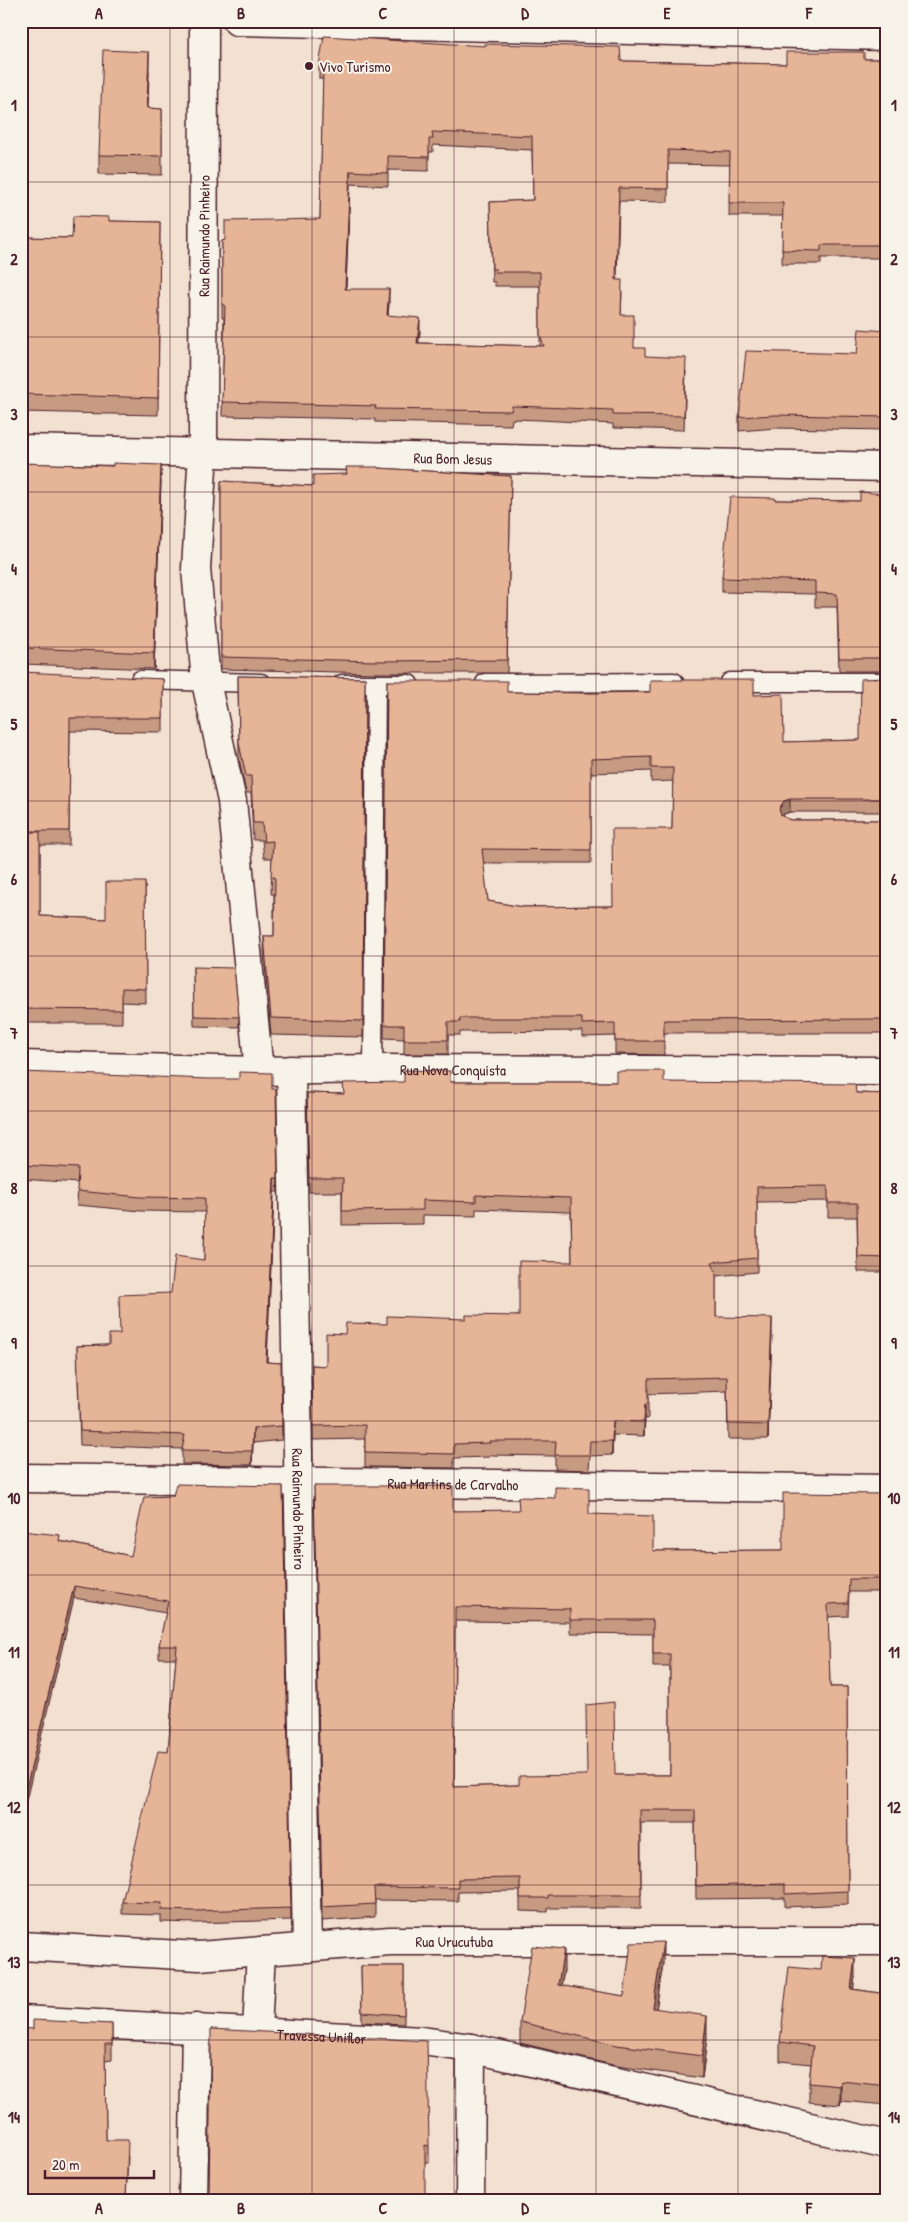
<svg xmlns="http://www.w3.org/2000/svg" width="908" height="2222" font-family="'Patrick Hand',sans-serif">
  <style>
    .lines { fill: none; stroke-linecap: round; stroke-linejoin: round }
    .service-casing { stroke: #4a1f2b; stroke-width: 21 }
    .minor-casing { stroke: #4a1f2b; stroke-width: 31 }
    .tertiary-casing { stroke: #4a1f2b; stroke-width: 31 }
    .service { stroke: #f7f3e8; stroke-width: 18 }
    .minor { stroke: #f7f3e8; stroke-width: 28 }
    .tertiary { stroke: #f7f3e8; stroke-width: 28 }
    .wall { fill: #c69b82; stroke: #4a1f2b; fill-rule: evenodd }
    .shaded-wall { fill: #a17e6a; stroke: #4a1f2b }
    .building { fill: #e6b497; stroke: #4a1f2b; fill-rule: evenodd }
    .grid { fill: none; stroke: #4a1f2b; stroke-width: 1; stroke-opacity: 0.55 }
    .poi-dot { fill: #4a1f2b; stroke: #f7f3e8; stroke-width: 2 }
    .labels { text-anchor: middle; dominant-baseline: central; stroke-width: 4; stroke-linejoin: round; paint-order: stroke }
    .poi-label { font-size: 15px; fill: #4a1f2b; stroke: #f7f3e8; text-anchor: start }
    .street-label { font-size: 15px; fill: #4a1f2b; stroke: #f7f3e8 }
    .neatline { fill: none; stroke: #4a1f2b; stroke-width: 2 }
    .grid-label { font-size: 16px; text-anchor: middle; font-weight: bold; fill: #4a1f2b }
  </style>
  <rect width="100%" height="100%" fill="#f2e0d0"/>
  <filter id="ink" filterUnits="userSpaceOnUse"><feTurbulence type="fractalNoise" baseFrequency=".02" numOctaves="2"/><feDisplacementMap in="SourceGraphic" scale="10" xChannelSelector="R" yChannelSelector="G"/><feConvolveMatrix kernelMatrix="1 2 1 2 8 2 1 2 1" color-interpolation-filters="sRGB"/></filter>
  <g filter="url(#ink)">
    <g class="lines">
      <defs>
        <g id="service">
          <path d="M140 680 261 683"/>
          <path d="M730 682H887"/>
          <path d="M485 683 674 682"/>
          <path d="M342 684H409"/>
          <path d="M373 1069 376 684"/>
        </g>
        <g id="minor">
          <path d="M237 21 887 36"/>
          <path id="s1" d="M21 449 887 467"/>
          <path d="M203 451 196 569 206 682 232 801 259 1071"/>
          <path id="s2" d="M21 1065 259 1071 373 1069 887 1071"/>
          <path id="s3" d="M291 1070 307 1948"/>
          <path id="s4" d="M21 1478 887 1489"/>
          <path id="s5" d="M21 1946 199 1956 390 1941H887"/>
          <path id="s6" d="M21 2020 422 2041 471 2048 887 2145"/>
          <path d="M257 2031 261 1951"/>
          <path d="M193 2201 196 2028"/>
          <path d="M470 2201 471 2048"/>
        </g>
        <g id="tertiary">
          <path id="s7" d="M203 451 204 21"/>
        </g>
      </defs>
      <!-- service casing -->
      <use href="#service" class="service-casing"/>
      <!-- minor casing -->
      <use href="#minor" class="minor-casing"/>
      <!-- tertiary casing -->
      <use href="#tertiary" class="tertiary-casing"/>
      <!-- service -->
      <use href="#service" class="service"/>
      <!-- minor -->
      <use href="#minor" class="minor"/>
      <!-- tertiary -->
      <use href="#tertiary" class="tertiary"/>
    </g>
    <!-- wall -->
    <g class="wall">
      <path d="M864 59H887V258H821V264H782L783 216H729L730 165 668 164V202L619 201 617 280 622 293 621 315 634 348 645 356 686 371 684 430 613 428V424L541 420 512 419 511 425 375 422V419L222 416 224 318H222V241L320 219 323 79H319V66L621 61 786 64ZM433 145 532 150 533 200 490 202 492 282H495V286H540V346L418 343 420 332 388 316 389 302 346 289 350 184 388 186V170L429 171V152H433Z"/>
      <path d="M149 71 148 108 162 109V175L99 174V155Z"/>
      <path d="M109 221 160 222 158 415 21 412V237L72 238Z"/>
      <path d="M887 331V430L776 428 739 431V417L857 354Z"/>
      <path d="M21 463 161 481 154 669 22 664V616H21Z"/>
      <path d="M378 468 511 476 507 673H376L221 669V481L313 486 346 474Z"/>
      <path d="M887 494V671H839L837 607H815V594L722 592V578L775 500 860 501Z"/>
      <path d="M238 676 365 678 363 1037 271 1035 264 953V936H274V894H271L272 858H264L262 840H253L251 793H246L239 759Z"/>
      <path d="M21 678 163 679V732L70 731 69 845H40V916L106 919 145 882 146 1003 122 1002V1023H21V832H25L23 774H21Z"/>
      <path d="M887 678V812H790L784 814 783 816 790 820H887V1033H664V1055L615 1054V1036L582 1037V1031L460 1032V1035H448V1054H404V1039L384 1038 387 681 507 692 591 693 754 695 784 742 860 740ZM651 771V782L673 781 672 829 613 906 522 907 488 901 483 863H591V773Z"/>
      <path d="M193 967 239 1017V1027L194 1026Z"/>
      <path d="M21 1072 272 1089 276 1093 278 1192H274L267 1362 281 1363 282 1440 253 1443 252 1465 182 1464V1449L80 1445 77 1346 109 1345 119 1334 171 1293 204 1260 205 1212 141 1211 77 1205 78 1183 21 1179Z"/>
      <path d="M450 1082H664L856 1093 887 1094V1272H858L857 1217H828V1201L757 1202V1272L716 1276V1317L772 1332 768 1439H728L727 1391 648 1394V1419L645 1418 644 1436 613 1435 612 1455 590 1456 589 1470 555 1469V1456L490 1455V1457L454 1458V1468L365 1467V1439L313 1440 312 1365 326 1366 345 1334 387 1324 519 1316 572 1261 571 1212 476 1209V1216L423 1215V1224L342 1225V1192H309L307 1093 344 1094Z"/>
      <path d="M283 1486 291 1920 195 1923 161 1922V1915L122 1914V1902L168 1752 176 1658H159V1646L166 1613 74 1598 60 1541 131 1556 173 1496Z"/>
      <path d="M314 1486 453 1511 589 1514 653 1551 783 1550 887 1494V1592H849L848 1616 828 1617 830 1687H847L848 1904 785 1907V1898L696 1899 695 1823H641V1908H548V1912L520 1911V1891L458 1892V1901L375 1900V1917L322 1921ZM455 1621 570 1622V1633L653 1634V1667H670V1775H615L519 1785 454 1787Z"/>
      <path d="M663 1963 656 2009 707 2038 702 2078 617 2066 520 2043V2022L564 1970 561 1986 624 1996Z"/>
      <path d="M361 1966H404V2024L362 2022Z"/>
      <path d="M855 1977 853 1989 887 1994V2105L841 2101 840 2105 809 2102V2083L811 2064 780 2061V2042Z"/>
      <path d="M112 2024V2060L105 2061 106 2140 128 2156 126 2201 33 2029Z"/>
      <path d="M211 2029 429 2146V2162H425Z"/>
    </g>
    <!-- shaded-wall -->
    <g class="shaded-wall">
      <path d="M149 52V71L147 127V108Z"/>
      <path d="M350 171V184L345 302V289Z"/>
      <path d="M389 289V302L387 329V315Z"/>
      <path d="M420 318V332L417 356V343Z"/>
      <path d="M161 465V481L154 669V653Z"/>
      <path d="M790 799V812L784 814 779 823V809L784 801Z"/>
      <path d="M274 1178V1192L266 1377V1362Z"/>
      <path d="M772 1318V1332L768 1439V1425Z"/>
      <path d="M645 1404V1418L644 1436V1422Z"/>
      <path d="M613 1421V1435L612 1455V1441Z"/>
      <path d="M253 1428V1443L252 1465V1451Z"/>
      <path d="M74 1586V1598L21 1822V1810Z"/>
      <path d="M663 1942V1963L653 2030V2008Z"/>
      <path d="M564 1949V1970L558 2006V1985Z"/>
      <path d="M855 1958V1977L851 2008V1989Z"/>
      <path d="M707 2016V2038L702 2078V2056Z"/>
      <path d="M841 2081V2101L840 2105V2086Z"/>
    </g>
    <!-- building -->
    <g class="building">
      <path d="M324 36 485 46V44L620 47 621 61 786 64V52H864V59H887V245H821V251L782 250 783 203H729L730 152 668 150V189L619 188 616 280H622L621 315H634V348H645V356L686 358 684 416 613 415V410L541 407 512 406 511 411 375 409 376 406 222 402 225 305H222V241L225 240V221L320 219 323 66H319ZM432 132 532 136 533 200 490 202 492 269H496L495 272H540V334L544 346 417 343 420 318 387 315 389 289H345L350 171 388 173V156L429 157V139H433Z"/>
      <path d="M103 50 149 52 147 108 162 109V156L99 155Z"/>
      <path d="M73 216 109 217V221L160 222 158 398 21 394V237L72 238Z"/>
      <path d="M859 329 887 331 886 354H887V417L776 415 739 417 746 351 857 354Z"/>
      <path d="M21 463 113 466V463L161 465 154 653 22 648V600H21Z"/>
      <path d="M346 467H378V468L511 476 507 660 376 661 221 657V481L313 486V475L347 474Z"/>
      <path d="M860 492 887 494V658H839L837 594 815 593V581L722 578 730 497 775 498V500L860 501Z"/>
      <path d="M22 672 163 679V718H70L69 831H25L23 761H21V678H23Z"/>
      <path d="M238 676 365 678 363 1021 271 1018 264 936H274L275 877H271L273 841 264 842 262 823H253L251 776H246L239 743Z"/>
      <path d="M887 678V799H790L784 801 779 809 781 815 790 820H887V1019L664 1020V1041H615V1023L582 1024V1018H460V1022H448V1040H404V1025H384L387 681H507V692L591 693 650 692V680H754V695L783 694 784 742 860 740 861 679ZM651 757V768H673L672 829H612L613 906 522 907 488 901 482 849 591 850V759Z"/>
      <path d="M21 832H40V916L106 919V882H145L146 989 122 988V1010L21 1009Z"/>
      <path d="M193 967 234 968 239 1017 194 1016Z"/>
      <path d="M404 1070 450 1071V1082H616V1071H664V1082L855 1084 856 1093 887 1094V1258L858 1257 857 1203H828V1186L757 1187V1258L712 1262 716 1273V1317L772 1318 768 1425 728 1424 727 1377 648 1379V1404H645L644 1422 613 1421 612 1441H590L589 1455H555L556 1441H489L490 1443 454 1444V1454L365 1452V1425L313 1426 312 1365 326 1366V1333L345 1334 346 1323 387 1324V1316L466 1319V1315L519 1316V1261L572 1262 571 1198 476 1195V1202L423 1200V1210L342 1211 343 1178H309L307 1093 344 1094 343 1083 404 1082Z"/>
      <path d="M21 1072 209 1079H239V1072L272 1073V1089H276V1093L278 1178H274L266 1362 281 1363 282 1426 253 1428 252 1451 182 1450 185 1435 80 1431 77 1346 109 1345V1334H120L119 1295 171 1293 175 1256 204 1260 205 1198 141 1197 77 1191 78 1168 21 1165Z"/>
      <path d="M176 1484 283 1486 291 1908 195 1911 161 1910 162 1903 122 1902 158 1751 168 1752 177 1646H159L168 1601 74 1586 21 1810V1531L60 1535 59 1541 131 1556 144 1497 173 1496Z"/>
      <path d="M314 1486H453V1511L519 1510 518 1497 555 1498V1487L589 1488V1514L653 1516V1551L783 1550V1493L887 1494V1579H849L848 1603 828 1604 830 1687H847L848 1891 785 1894V1884L696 1886 695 1810H640L641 1895H548V1898H520V1878L458 1879V1888L374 1887 375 1904 322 1907ZM455 1607 570 1609V1620H653V1654H670V1775H615L614 1702 586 1705 587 1775 519 1776V1785L454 1787Z"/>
      <path d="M663 1942 653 2008 707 2016 702 2056 617 2045 520 2022 532 1946 564 1949 558 1985 624 1996 631 1943Z"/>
      <path d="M822 1956 855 1958 851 1989 887 1994V2086L841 2081 840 2086 809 2083 813 2046 780 2042 789 1967 821 1970Z"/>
      <path d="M361 1966H404V2015L362 2012Z"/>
      <path d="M33 2020 112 2024V2044H105L106 2140H128L126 2201H21V2028L33 2029Z"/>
      <path d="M211 2029 427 2041 429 2146 425 2145V2201H209Z"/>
    </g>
  </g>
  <!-- grid -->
  <path class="grid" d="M170 21V2201M312 21V2201M454 21V2201M596 21V2201M738 21V2201M21 182H887M21 337H887M21 492H887M21 647H887M21 801H887M21 956H887M21 1111H887M21 1266H887M21 1421H887M21 1575H887M21 1730H887M21 1885H887M21 2040H887"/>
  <!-- markers -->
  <circle class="poi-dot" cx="309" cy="66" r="5"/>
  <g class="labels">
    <!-- poi labels -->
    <g class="poi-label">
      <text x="319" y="66">Vivo Turismo</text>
    </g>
    <!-- street labels -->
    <g class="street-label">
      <text stroke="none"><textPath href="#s7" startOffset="215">Rua Raimundo Pinheiro</textPath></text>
      <text stroke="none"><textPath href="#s1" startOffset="432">Rua Bom Jesus</textPath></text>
      <text stroke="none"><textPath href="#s2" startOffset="432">Rua Nova Conquista</textPath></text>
      <text stroke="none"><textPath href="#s4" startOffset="432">Rua Martins de Carvalho</textPath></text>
      <text stroke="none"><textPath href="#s3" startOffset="439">Rua Raimundo Pinheiro</textPath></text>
      <text stroke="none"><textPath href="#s5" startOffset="434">Rua Urucutuba</textPath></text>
      <text stroke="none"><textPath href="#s6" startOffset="301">Travessa Uniflor</textPath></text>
    </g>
  </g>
  <!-- margin -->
  <rect width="908" height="2222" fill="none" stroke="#f7f3e8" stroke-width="55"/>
  <!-- scale -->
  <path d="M45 2170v8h109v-8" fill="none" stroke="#4a1f2b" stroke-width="2.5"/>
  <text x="52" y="2170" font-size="15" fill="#4a1f2b" stroke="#f7f3e8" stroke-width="4" paint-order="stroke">20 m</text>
  <rect x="28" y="28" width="852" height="2166" class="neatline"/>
  <g class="grid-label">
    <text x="99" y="19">A</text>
    <text x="241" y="19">B</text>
    <text x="383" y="19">C</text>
    <text x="525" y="19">D</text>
    <text x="667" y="19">E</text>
    <text x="809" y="19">F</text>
    <text x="14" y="111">1</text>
    <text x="894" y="111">1</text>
    <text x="14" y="265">2</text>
    <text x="894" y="265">2</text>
    <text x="14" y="420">3</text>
    <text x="894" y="420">3</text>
    <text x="14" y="575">4</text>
    <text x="894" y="575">4</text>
    <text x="14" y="730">5</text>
    <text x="894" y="730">5</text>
    <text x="14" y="885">6</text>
    <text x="894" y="885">6</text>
    <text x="14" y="1039">7</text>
    <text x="894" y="1039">7</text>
    <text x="14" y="1194">8</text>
    <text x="894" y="1194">8</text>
    <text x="14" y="1349">9</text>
    <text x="894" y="1349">9</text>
    <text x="14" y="1504">10</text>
    <text x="894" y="1504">10</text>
    <text x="14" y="1658">11</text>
    <text x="894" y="1658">11</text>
    <text x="14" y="1813">12</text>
    <text x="894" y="1813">12</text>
    <text x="14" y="1968">13</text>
    <text x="894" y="1968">13</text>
    <text x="14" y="2123">14</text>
    <text x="894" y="2123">14</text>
    <text x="99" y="2214">A</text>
    <text x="241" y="2214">B</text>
    <text x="383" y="2214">C</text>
    <text x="525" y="2214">D</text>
    <text x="667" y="2214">E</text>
    <text x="809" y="2214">F</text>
  </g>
</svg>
